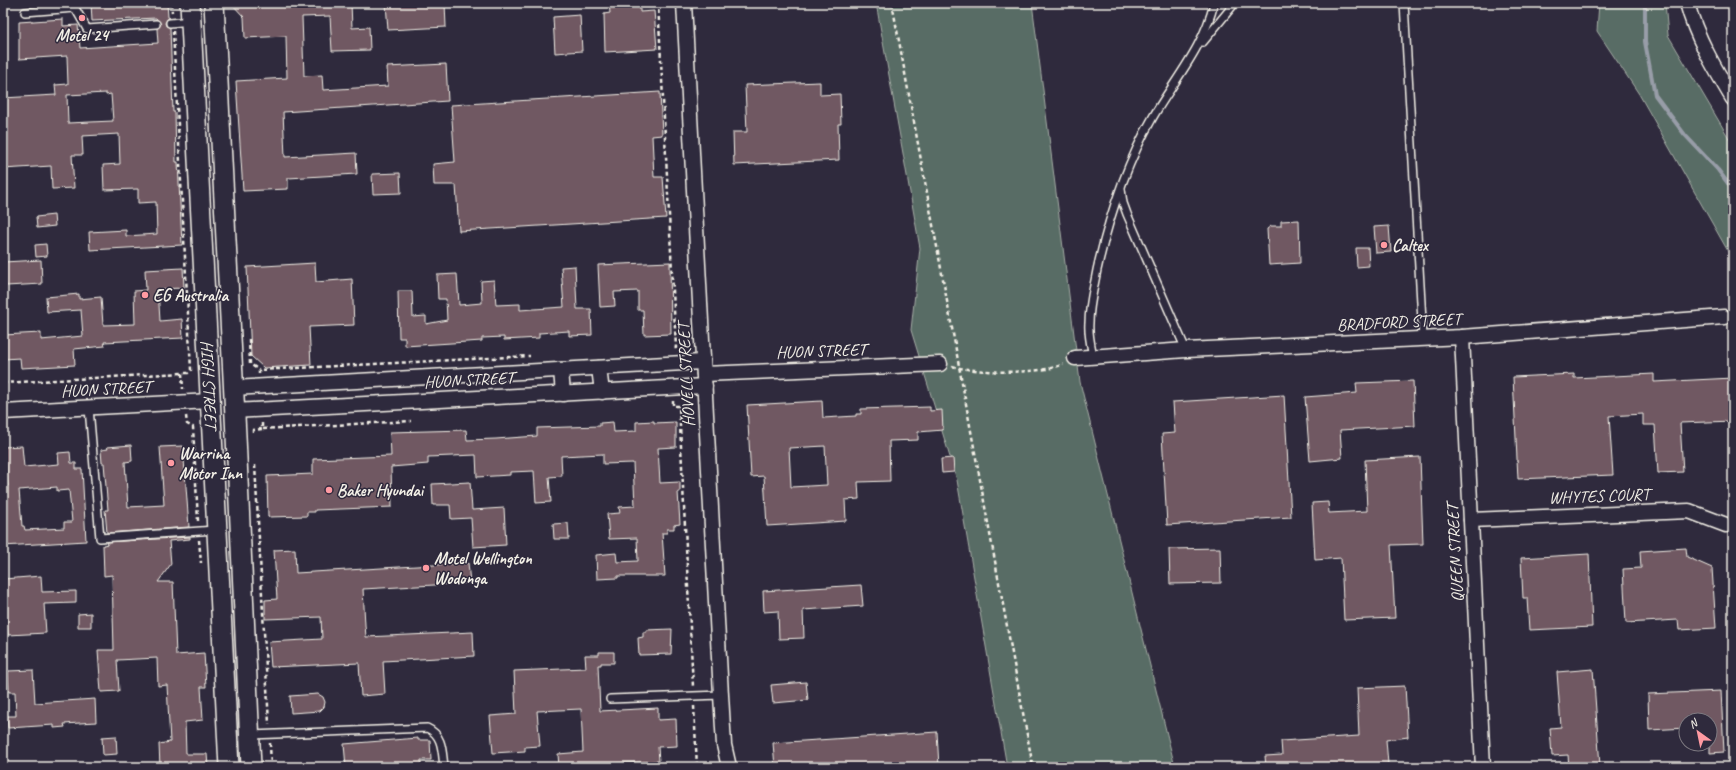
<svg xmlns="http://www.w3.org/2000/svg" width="1736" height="770" font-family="Caveat,sans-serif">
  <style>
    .green { fill: #586c65; stroke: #a6aea6 }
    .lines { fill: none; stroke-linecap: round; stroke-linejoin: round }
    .stream { stroke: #989da8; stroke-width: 4 }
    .building { fill: #705862; stroke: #f4f1e8; fill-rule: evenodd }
    .lane-casing { stroke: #f4f1e8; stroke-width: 10 }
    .street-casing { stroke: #f4f1e8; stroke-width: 17 }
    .secondary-casing { stroke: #f4f1e8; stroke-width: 22 }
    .path { stroke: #f4f1e8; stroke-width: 2.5; stroke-dasharray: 4 3; stroke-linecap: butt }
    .lane { stroke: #2f2a3d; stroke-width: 7 }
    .street { stroke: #2f2a3d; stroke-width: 14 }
    .secondary { stroke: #2f2a3d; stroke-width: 19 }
    .poi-dot { fill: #ff9aa2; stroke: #2f2a3d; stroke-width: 1.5 }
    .labels { text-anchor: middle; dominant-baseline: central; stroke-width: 3; stroke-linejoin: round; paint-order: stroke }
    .poi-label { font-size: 17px; font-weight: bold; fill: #f4f1e8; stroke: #2f2a3d; text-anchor: start }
    .street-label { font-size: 17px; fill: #f4f1e8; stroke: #2f2a3d }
  </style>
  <rect width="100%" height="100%" fill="#2f2a3d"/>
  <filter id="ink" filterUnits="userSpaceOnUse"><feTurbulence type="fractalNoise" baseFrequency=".025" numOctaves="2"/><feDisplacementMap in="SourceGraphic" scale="8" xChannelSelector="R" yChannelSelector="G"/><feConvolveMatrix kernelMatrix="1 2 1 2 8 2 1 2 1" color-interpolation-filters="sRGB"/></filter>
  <g filter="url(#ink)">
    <!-- green -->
    <g class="green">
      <path d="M876 3H1032L1080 382 1175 767H1007L957 480 911 330 920 248Z"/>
      <path d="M1599 3H1665L1668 35 1733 145V260L1639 94 1597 31Z"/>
    </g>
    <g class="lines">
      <!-- stream -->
      <path class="stream" d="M1645 3V42L1655 95 1685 135 1718 170 1733 190"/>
    </g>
    <!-- building -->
    <g class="building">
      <path d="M91 3H167L168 17 170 18 167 19 165 23 166 26 170 28 173 112H175L176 162H178L182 245 90 250 89 232 126 230V236L157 234 156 202 138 203V189L104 190 103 165 120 164 119 134 82 136 83 155H72L74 188 52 189 51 166 3 169V98L56 95 55 85 68 84 67 56 19 59V22L63 19V26L78 25 80 48 158 43 157 29 161 24 156 18 92 21ZM106 93V95L111 94 113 121 68 123 67 95Z"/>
      <path d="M231 3H351L352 28 369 27 370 50 332 51 330 16 302 17 304 76 322 75 323 90 388 86 387 67 446 64 448 101 283 112 285 157 356 153 357 174 288 178V189L243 191 236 81 287 78 286 36 245 38 244 17Z"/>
      <path d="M386 3H445L446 27 388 30Z"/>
      <path d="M609 3H640V12L654 11 657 49 605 52 604 14 610 13Z"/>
      <path d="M580 15 582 51 555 53 553 17Z"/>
      <path d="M820 82V95L840 94 841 124H838L839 160 734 165 733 132H747L745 85Z"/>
      <path d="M660 92 662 135 652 136 654 177H663L666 218 459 231 456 185H434L433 164 455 162 451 105Z"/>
      <path d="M400 173 401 193 373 194 372 174Z"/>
      <path d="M54 215 55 226 37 228 36 217Z"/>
      <path d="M1299 220 1300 263 1269 265 1267 229 1271 226H1281V221Z"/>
      <path d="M1389 226 1391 252 1376 253 1374 227Z"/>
      <path d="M46 244 47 256 36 257 35 245Z"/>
      <path d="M1356 248H1368L1369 266 1357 267Z"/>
      <path d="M41 260 42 284 6 286V283H3V262Z"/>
      <path d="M670 262 671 334 644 335 643 310H638V291L614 292 615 306 600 307 598 265Z"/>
      <path d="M315 263 316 282 352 279 354 325 309 327 311 365 264 368 251 356 247 267Z"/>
      <path d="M575 266 577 309H591L592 335 569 336V331L539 333V338L504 340V337L482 338V341L405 346V338H399L398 291H412L413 317 426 316V324L447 320 446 299H438L437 275 457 274 459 305 482 303 481 281 494 280 496 305 520 304V310L564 307 561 267Z"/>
      <path d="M183 268 184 288 158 289 160 321 182 319 183 338 104 342 105 346 74 349 75 365 21 368 20 358 4 359 3 335 41 333V340L83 336 81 310 47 312 46 297 79 294V299L101 297 103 325 135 324 134 291 146 290 145 270Z"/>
      <path d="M1574 374V378L1654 374V382L1733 378V421L1680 423 1683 472 1658 473 1655 425H1643V414L1609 416 1613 475 1518 479 1513 377Z"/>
      <path d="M1413 381 1415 426 1340 430 1342 458 1310 461 1305 397 1357 393 1356 383Z"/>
      <path d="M1284 395 1291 517 1167 525 1162 434 1175 433 1173 402Z"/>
      <path d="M822 401 823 418 856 416V414H861V409L930 407V411L942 410 943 430 918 432V440L889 441 890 481 858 482 859 499 845 500 846 521 767 526 764 476 751 477 747 405ZM825 446 827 485 791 487 789 448Z"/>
      <path d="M654 421V423L676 422V447L658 448 660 483 680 482V492H678L680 524 674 525V529H667V533H662L665 576H618V578L597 579 596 555 616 553 617 562 638 561 637 538 609 539 607 514 620 513 619 507 635 506 633 463 603 464V454L561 456 562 476 549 477 551 502 536 503 534 471 510 472V475L477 477 476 455 428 457V464L391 467 392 507 315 510V512H307V516L268 517 267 476 313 474V459L391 456 390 432 466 430 467 440 496 439 537 436V428L600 426V423L613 422 614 432 636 431V422Z"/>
      <path d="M131 445 132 461 125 462 128 507 164 505 160 447 183 446 189 527 107 533 105 510H108L104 463H102L101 450 108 449 107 447Z"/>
      <path d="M22 446 24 467 59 464 58 453 70 452 71 463H76V469H82L86 541 3 546V486H8L6 464H3V447ZM57 487V491L69 490 72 522H64V528L25 530 24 526H22L19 490Z"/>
      <path d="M1420 457 1423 544 1391 545 1395 618 1344 620 1341 558 1315 560 1312 503 1328 502 1329 513 1367 511 1365 460Z"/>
      <path d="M953 458 954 472 942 473 941 459Z"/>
      <path d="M470 482 472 510 504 508 506 545 473 547 471 518 451 519 450 505H433L432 484Z"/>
      <path d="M568 523 569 539H554L553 524Z"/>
      <path d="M190 537V539L169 541 171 564 158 582H173L176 655 204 653 206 687H201L203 720 185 722 186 754H207L208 767H160L159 744 170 742 167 685 158 686 157 658 117 660 119 691 101 692 98 650H114L112 575 104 576 103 545 108 544 107 542Z"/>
      <path d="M1220 548 1221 583 1170 584 1169 549Z"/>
      <path d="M1686 548 1687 557 1712 568 1716 628 1679 630 1678 620 1626 623 1623 569 1641 568 1640 551Z"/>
      <path d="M295 549 296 573 468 563 470 583 363 589 365 625 366 637 473 632 474 656 383 661 385 694 361 696 359 663 271 667 269 642 322 639 321 617 265 619V600L277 599 274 550Z"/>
      <path d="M1589 554 1592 627 1529 630 1527 598H1523L1521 558Z"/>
      <path d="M41 576 42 592 76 591V603L44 604 46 633 8 635 5 603H3L4 579Z"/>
      <path d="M861 585 863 606 803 610 804 638 779 639 778 611 764 612 763 591Z"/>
      <path d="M91 613V627H78V614Z"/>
      <path d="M672 629 671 654 639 655 638 638 643 637V632H647L646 630Z"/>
      <path d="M599 652H614V663H601V665H598L600 711 658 708V720L676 719 677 746 658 747 659 761 589 765V767H559L558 754 583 752 581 709 537 711 540 746 525 747V751L493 753 490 716 516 714 514 671 586 668 585 655H599Z"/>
      <path d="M1593 669 1600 766 1569 767 1568 755 1552 756 1550 728 1561 727 1557 672Z"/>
      <path d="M33 670 35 703 95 699 96 722 64 724 65 727 54 728V725L8 728 7 716H16L15 692H9L8 671Z"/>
      <path d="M806 682 808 700 773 703 771 685Z"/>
      <path d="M1405 686 1408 737 1386 740 1388 764 1329 767H1266L1265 756 1282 755 1281 741 1359 736 1357 688Z"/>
      <path d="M1721 691 1724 752 1710 753V720H1686V728L1649 730 1648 694Z"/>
      <path d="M318 694 323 697 325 702 324 707 320 711 291 713 290 696Z"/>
      <path d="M937 732 939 767H775L773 743Z"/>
      <path d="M116 736 117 754 103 755 102 737Z"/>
      <path d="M418 738V740H430L431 760H421V767H346L344 744Z"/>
    </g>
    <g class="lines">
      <defs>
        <g id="lane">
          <path d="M74 3 75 8 87 29 156 24"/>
          <path d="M1404 3 1423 338"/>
          <path d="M25 12 75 8"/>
          <path d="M170 23 191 21"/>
          <path d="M1203 42 1235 3"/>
          <path d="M1121 189 1123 203 1127 214 1186 350"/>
          <path d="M1093 356C1091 346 1088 334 1089 323 1089 305 1094 287 1097 270 1109 216 1126 164 1153 117 1175 79 1204 47 1214 3"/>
          <path d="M89 408 100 538 215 530"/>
          <path d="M610 699 721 695"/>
          <path d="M251 735 427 728C443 735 442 751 444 767"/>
        </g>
        <g id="street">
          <path d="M684 3 721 695 724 745 729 767"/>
          <path d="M1687 3C1696 37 1715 69 1733 99"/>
          <path d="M1462 337 1483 767"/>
          <path d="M1075 358 1186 350 1462 337 1724 317"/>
          <path d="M599 368 602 392"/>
          <path d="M561 370 563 394"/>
          <path d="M704 374 940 364"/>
          <path d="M232 388 702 362"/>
          <path d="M234 411 705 386"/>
          <path d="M3 412 210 401"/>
          <path d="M1471 520 1689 511 1726 525"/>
        </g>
        <g id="secondary">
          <path id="s1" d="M190 3 229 767"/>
          <path d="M214 3 236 436 251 767"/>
        </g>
      </defs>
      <!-- lane casing -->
      <use href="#lane" class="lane-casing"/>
      <!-- street casing -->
      <use href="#street" class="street-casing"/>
      <!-- secondary casing -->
      <use href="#secondary" class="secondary-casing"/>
      <!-- path -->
      <g class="path">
        <path d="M171 3 172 12"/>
        <path d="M658 3 676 348H673"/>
        <path d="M892 3 1033 767"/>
        <path d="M249 339 250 364 259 370"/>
        <path d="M952 366C975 373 1042 375 1063 364"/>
        <path d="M182 373 183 389"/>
        <path d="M259 374V370L530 356"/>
        <path d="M3 383 182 373H188L191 370 173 31"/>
        <path d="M673 401V406H679L693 687"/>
        <path d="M186 416 187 424 193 427 198 521"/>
        <path d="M262 423V429L411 421"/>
        <path d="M253 432V430L262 429"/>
        <path d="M255 465 269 724"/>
        <path d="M199 540 201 563"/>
        <path d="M694 706 697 767"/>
        <path d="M270 743 271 767"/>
      </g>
      <!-- lane -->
      <use href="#lane" class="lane"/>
      <!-- street -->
      <use href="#street" class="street"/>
      <!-- secondary -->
      <use href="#secondary" class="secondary"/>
    </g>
  </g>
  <!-- markers -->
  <g class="poi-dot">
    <circle cx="82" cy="18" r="4"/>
    <circle cx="1384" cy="245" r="4"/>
    <circle cx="145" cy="295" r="4"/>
    <circle cx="171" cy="463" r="4"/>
    <circle cx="329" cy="490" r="4"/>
    <circle cx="426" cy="568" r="4"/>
  </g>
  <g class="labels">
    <!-- poi labels -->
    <g class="poi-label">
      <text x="82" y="35" text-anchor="middle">Motel 24</text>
      <text x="1392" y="245">Caltex</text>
      <text x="153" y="295">EG Australia</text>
      <text x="179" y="453">Warrina<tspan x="179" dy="20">Motor Inn</tspan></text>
      <text x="337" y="490">Baker Hyundai</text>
      <text x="434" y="558">Motel Wellington<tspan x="434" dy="20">Wodonga</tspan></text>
    </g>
    <!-- street labels -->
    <g class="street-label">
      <text transform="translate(1399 322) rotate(-3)">BRADFORD STREET</text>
      <text transform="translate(821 351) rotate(-2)">HUON STREET</text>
      <text transform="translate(686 375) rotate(-93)">HOVELL STREET</text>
      <text transform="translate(469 380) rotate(-3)">HUON STREET</text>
      <text stroke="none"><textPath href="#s1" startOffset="382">HIGH STREET</textPath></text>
      <text transform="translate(106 389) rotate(-3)">HUON STREET</text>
      <text transform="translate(1599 496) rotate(-2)">WHYTES COURT</text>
      <text transform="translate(1455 553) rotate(-93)">QUEEN STREET</text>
    </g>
  </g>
  <!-- margin -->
  <rect width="1736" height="770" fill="none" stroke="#2f2a3d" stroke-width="16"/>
  <rect x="8" y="8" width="1720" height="754" fill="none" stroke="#f4f1e8" stroke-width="1.5" filter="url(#ink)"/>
  <!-- north arrow -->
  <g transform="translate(1698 732) rotate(327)"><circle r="19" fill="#2f2a3d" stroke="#7e7a81"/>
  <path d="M0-3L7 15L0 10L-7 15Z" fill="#ff9aa2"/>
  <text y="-6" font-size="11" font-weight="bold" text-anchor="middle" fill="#f4f1e8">N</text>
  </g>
</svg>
